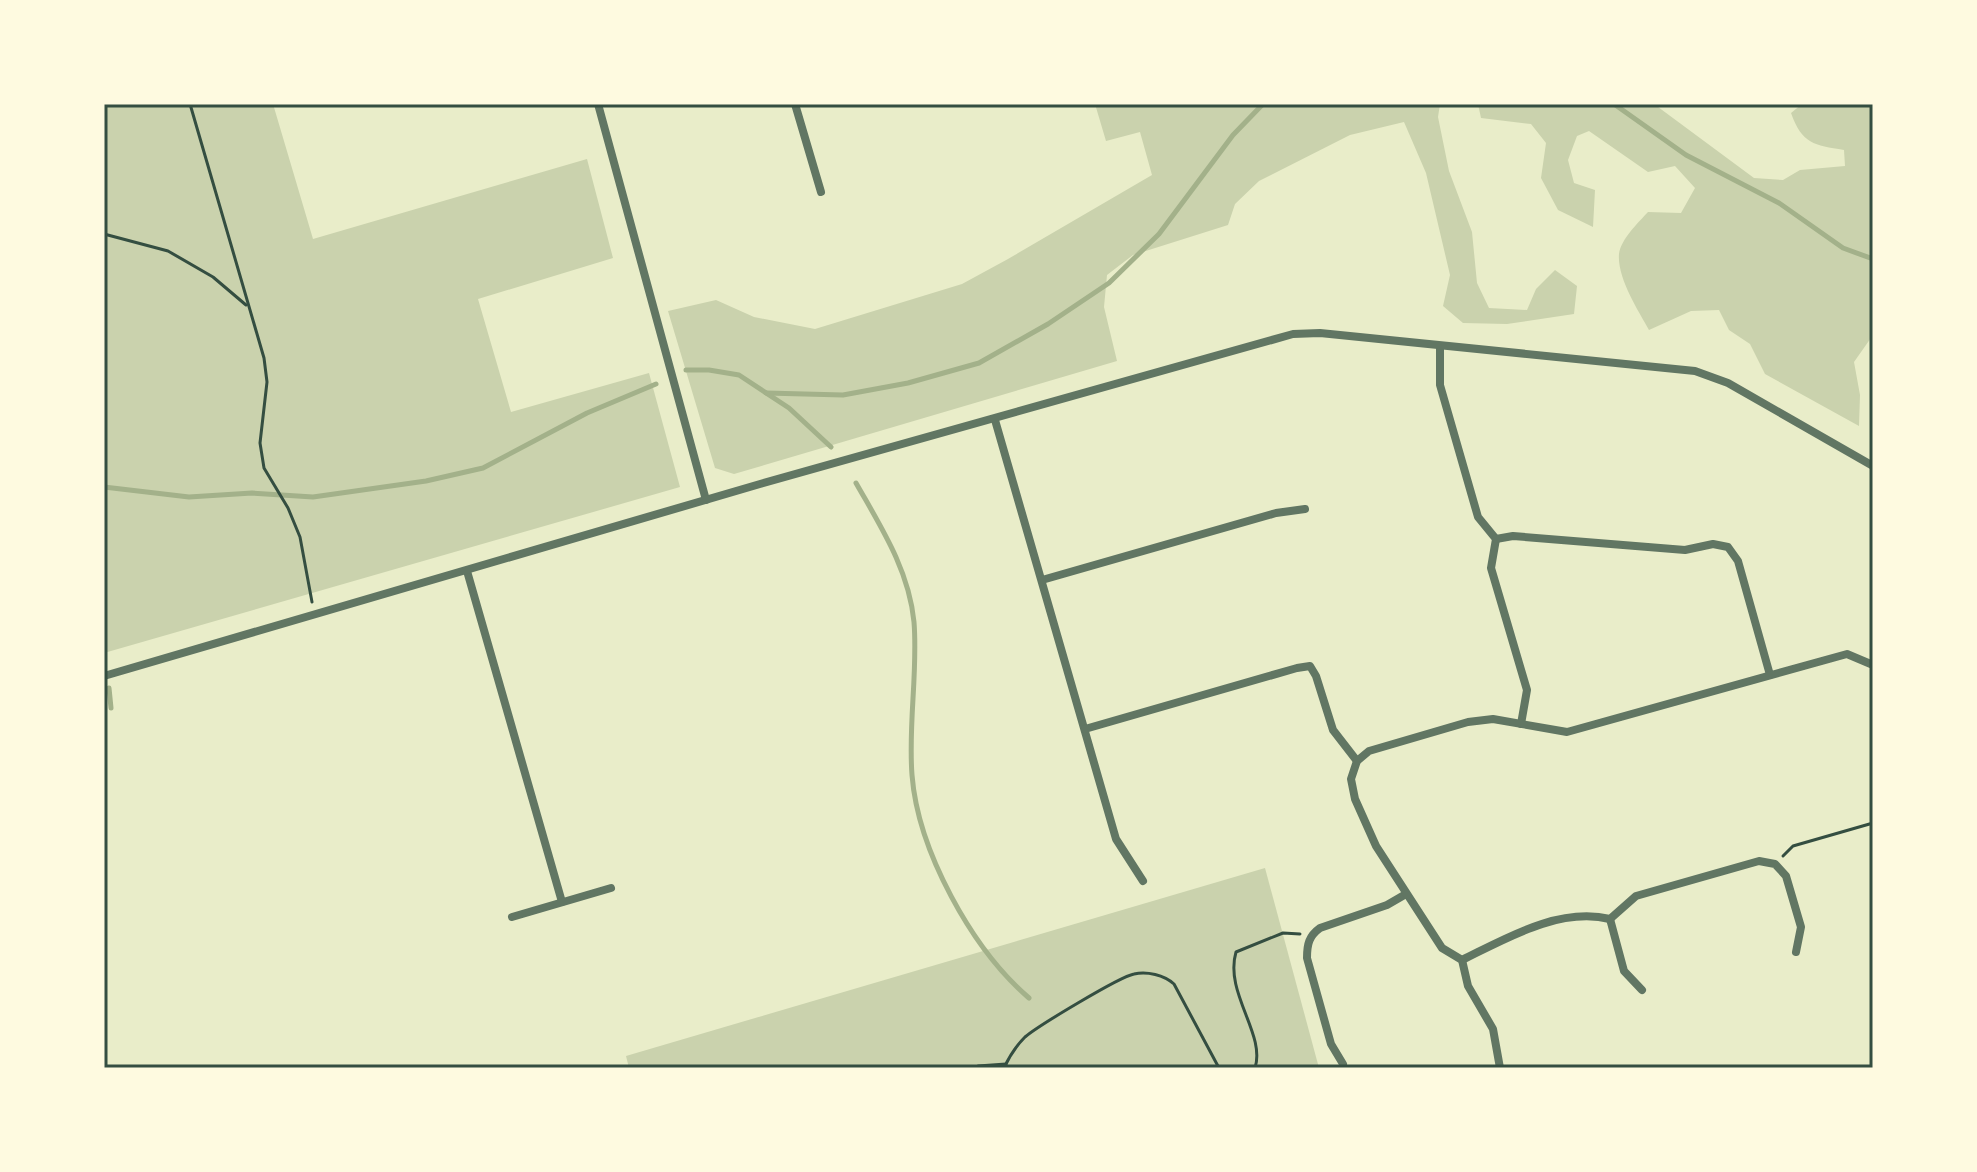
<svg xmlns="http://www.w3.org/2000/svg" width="1977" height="1172" font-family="Barlow,sans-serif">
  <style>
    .green { fill: #cad2ad }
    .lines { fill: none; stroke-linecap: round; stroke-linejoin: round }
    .stream { stroke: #a3b18a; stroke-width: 5 }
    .path { stroke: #344e41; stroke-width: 3 }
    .minor { stroke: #617663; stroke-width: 8 }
    .neatline { fill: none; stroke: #344e41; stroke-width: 3 }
  </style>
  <rect width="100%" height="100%" fill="#e9edc9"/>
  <!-- green -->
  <g class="green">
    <path d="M104 104H273L313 239 587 159 613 258 478 299 511 412 649 373 680 487 104 653Z"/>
    <path d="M1095 104H1440L1438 117 1449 171 1472 232 1477 283 1489 308 1527 310 1536 289 1555 270 1577 286 1574 314 1507 324 1463 323 1443 306 1450 275 1426 173 1404 122 1350 135 1259 181 1235 204 1228 225 1133 255 1107 275 1104 307 1117 361 734 474 715 468 668 311 716 300 754 317 815 329 962 284 1008 259 1152 175 1140 132 1106 141Z"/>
    <path d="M1478 104H1654L1754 178 1783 180 1800 170 1845 166 1844 150C1814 145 1802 144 1791 113L1802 104H1846L1861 107 1864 104H1873V335L1854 362 1860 395 1859 426 1765 374 1750 344 1729 330 1719 310 1691 311 1649 330C1638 310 1617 278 1619 254 1621 239 1638 223 1648 212L1681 213 1695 188 1675 166 1648 172 1589 131 1577 136 1568 160 1574 183 1595 190 1593 227 1558 210 1541 178 1546 143 1531 124 1481 118Z"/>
    <path d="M1265 868 1319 1068H629L626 1056Z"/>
  </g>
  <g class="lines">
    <!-- stream -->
    <g class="stream">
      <path d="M1614 104 1686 155 1779 203 1843 248 1873 259"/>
      <path d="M686 370H709L739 375 789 408 831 447"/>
      <path d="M766 393 843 395 908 383 979 363 1048 324 1109 283 1159 234 1233 135 1263 104"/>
      <path d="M856 483C881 527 909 570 914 622 918 673 908 724 912 775 918 851 972 949 1029 998"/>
      <path d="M104 487 189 497 252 493 313 497 426 481 483 468 587 413 656 384"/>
      <path d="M109 688 111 708"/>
    </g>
    <!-- path -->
    <g class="path">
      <path d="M190 104 264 358 267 382 260 443 264 468 288 508 300 537 312 602"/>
      <path d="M104 234 168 251 213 277 246 305"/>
      <path d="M1783 856 1793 846 1873 823"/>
      <path d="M978 1066 1006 1064"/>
      <path d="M1004 1068C1009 1057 1016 1046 1025 1037 1038 1026 1119 977 1134 974 1147 971 1164 975 1174 984L1219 1068"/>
      <path d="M1255 1068C1266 1034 1224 993 1236 952L1283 933 1300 934"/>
    </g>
    <!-- minor -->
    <g class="minor">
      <path d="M598 104 706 500"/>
      <path d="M795 104 821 192"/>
      <path d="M1440 346V385L1478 517 1496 539 1491 568 1527 690 1521 724"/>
      <path d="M995 420 1116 839 1143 881"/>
      <path d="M1496 539 1513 536 1685 550 1713 544 1728 547 1738 561 1770 675"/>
      <path d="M467 571 562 902"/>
      <path d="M1042 580 1276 513 1305 509"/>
      <path d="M104 676 760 484 1293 334 1320 333 1695 371 1728 383 1873 466"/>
      <path d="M1085 729 1297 668 1310 666 1316 676 1333 730 1357 761"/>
      <path d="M512 917 611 888"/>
      <path d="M1610 919 1624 971 1642 990"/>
      <path d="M1462 960C1507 938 1559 907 1610 919L1636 896 1759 861 1775 864 1786 876 1801 927 1796 952"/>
      <path d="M1343 1064 1331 1044 1307 958C1307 944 1309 936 1320 928L1387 905 1406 894"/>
      <path d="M1500 1068 1493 1029 1468 986 1462 960 1442 948 1376 846 1355 799 1351 779 1357 761 1369 751 1468 722 1493 719 1567 732 1847 654 1873 665"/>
    </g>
  </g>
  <!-- border -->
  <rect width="1977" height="1172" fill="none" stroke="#fefae0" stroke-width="212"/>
  <rect x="106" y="106" width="1765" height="960" class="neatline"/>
</svg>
